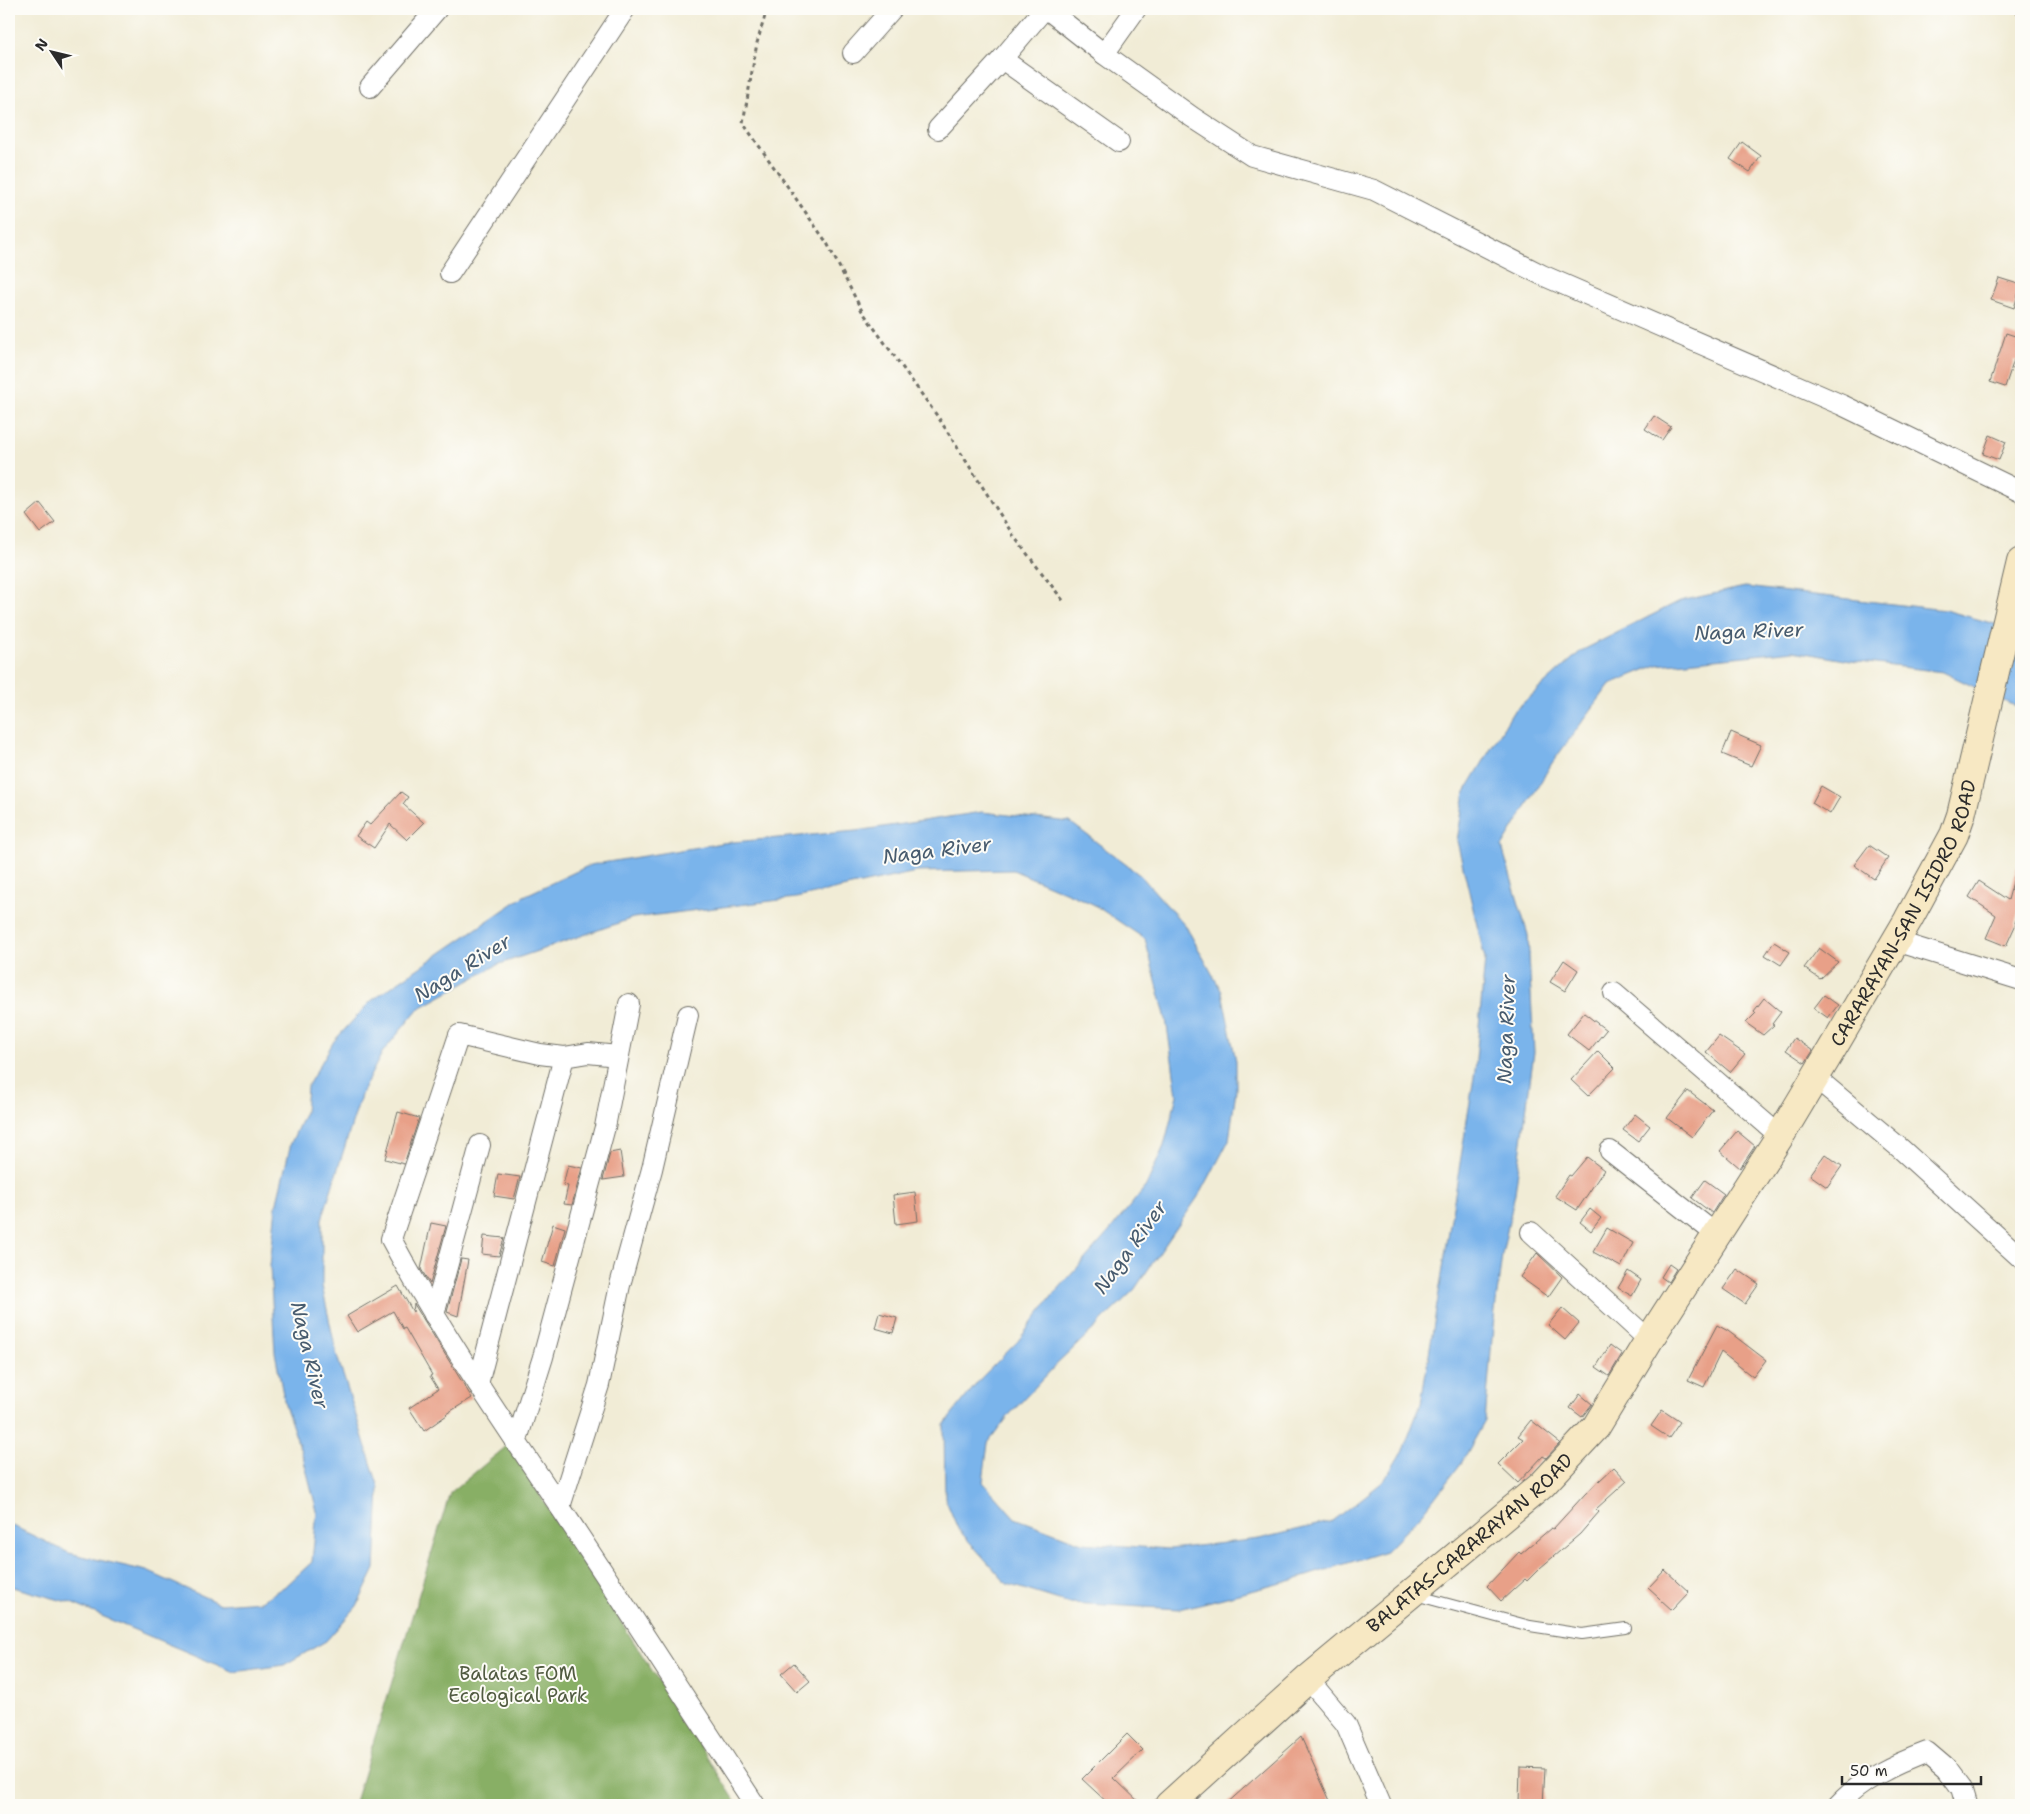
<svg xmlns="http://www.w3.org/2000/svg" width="2030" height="1814" font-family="'Shantell Sans',sans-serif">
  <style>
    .forest { fill: #88af65; stroke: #5a6d48 }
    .water { fill: #7ab4eb; stroke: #52708b }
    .building { fill: #e8a088 }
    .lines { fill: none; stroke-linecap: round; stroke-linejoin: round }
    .service-casing { stroke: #706f67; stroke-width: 12 }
    .minor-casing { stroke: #706f67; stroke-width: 22 }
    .secondary-casing { stroke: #706f67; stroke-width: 30 }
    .path { stroke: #706f67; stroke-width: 3; stroke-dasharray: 4 4; stroke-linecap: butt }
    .service { stroke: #fff; stroke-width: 10 }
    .minor { stroke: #fff; stroke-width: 20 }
    .secondary { stroke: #f7e8c3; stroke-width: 28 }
    .labels { text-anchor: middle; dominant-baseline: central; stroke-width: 4; stroke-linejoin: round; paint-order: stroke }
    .street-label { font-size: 19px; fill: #2b2b2b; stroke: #fdfcf7 }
    .park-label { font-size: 19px; fill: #515b41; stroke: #fdfcf7 }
    .water-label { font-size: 20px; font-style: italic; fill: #475b6e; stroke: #fdfcf7 }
  </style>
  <rect width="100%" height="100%" fill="#fdfcf7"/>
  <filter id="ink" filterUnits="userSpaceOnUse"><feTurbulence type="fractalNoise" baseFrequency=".02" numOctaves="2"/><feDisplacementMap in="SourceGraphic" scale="10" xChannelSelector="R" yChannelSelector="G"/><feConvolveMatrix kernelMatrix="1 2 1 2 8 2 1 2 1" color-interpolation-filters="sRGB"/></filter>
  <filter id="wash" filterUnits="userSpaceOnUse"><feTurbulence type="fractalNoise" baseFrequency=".0096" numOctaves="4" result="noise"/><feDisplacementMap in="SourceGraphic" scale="20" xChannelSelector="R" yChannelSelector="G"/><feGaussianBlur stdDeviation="1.12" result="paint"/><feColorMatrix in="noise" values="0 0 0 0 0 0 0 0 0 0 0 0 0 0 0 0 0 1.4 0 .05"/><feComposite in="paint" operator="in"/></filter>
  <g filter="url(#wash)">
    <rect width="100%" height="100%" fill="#f1ecd6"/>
    <!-- forest -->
    <path class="forest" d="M508 1445 738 1805H354L450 1493Z"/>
    <!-- water -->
    <path class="water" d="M1745 587 1945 610 2020 631 2021 707 2010 704 1943 672 1851 661 1793 651 1657 665 1610 684 1552 763 1502 847 1528 935 1534 1052 1515 1193 1502 1255 1493 1327 1485 1421 1462 1462 1423 1513 1386 1551 1297 1579 1180 1609 1069 1603 1007 1584 958 1529 945 1498 944 1425 981 1378 1018 1341 1053 1295 1109 1232 1146 1186 1164 1146 1177 1095 1166 1019 1145 939 1093 904 1013 870 916 872 796 898 633 918 497 965 418 1009 382 1053 362 1092 322 1219V1286L337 1356 379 1488 375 1569 357 1606 326 1641 284 1665 234 1672 71 1603 9 1586V1524L69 1553 147 1571 220 1604 261 1601 287 1585 312 1562 317 1511 303 1457 285 1405 275 1352 270 1266 276 1206 291 1143 305 1112 307 1087 334 1041 371 1001 407 976 524 896 590 865 722 843 856 831 982 812 1070 822 1141 876 1187 928 1222 992 1236 1061V1090L1229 1140 1202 1191 1134 1290 1054 1367 1010 1414 988 1443 983 1482 1015 1518 1082 1543 1170 1549 1259 1539 1333 1521 1384 1481 1404 1448 1421 1403 1475 1071 1485 959 1457 841 1465 792 1513 712 1581 651 1680 601Z"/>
    <g id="blocks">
      <!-- building -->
      <g class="building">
        <path d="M1742 142 1761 156 1750 172 1730 159Z"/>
        <path d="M1999 278 2021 285 2014 308 1991 300Z"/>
        <path d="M2006 333 2021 338V363L2014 360 2005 387 1990 382Z"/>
        <path d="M1654 416 1671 427 1662 440 1645 429Z"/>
        <path d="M1990 435 2006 442 1999 460 1983 454Z"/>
        <path d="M40 503 55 522 40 533 26 515Z"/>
        <path d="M1731 732 1761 745 1751 766 1722 754Z"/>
        <path d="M1821 786 1840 797 1830 814 1812 803Z"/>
        <path d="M401 792 408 797 403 804 424 823 407 840 390 824 374 848 356 836 366 822 370 825Z"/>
        <path d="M1869 845 1888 858 1874 879 1854 865Z"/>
        <path d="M2017 867 2021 868V903L2015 923 2016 924 2006 946 1986 938 1996 915 1969 897 1979 881 2008 900Z"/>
        <path d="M1774 942 1790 952 1781 965 1765 955Z"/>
        <path d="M1819 948 1838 962 1820 979 1804 968Z"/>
        <path d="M1564 960 1578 970 1565 991 1550 982Z"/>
        <path d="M1824 995 1838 1005 1828 1018 1814 1008Z"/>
        <path d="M1764 998 1781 1012 1772 1024 1774 1025 1763 1035 1746 1023 1756 1013 1754 1011Z"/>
        <path d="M1584 1013 1606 1030 1589 1051 1567 1034Z"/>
        <path d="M1719 1036 1745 1054 1730 1072 1706 1052Z"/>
        <path d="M1794 1038 1813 1051 1805 1063 1786 1050Z"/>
        <path d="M1598 1051 1615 1068 1588 1096 1571 1080Z"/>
        <path d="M1688 1091 1713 1110 1692 1137 1667 1118Z"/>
        <path d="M398 1112 419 1118 404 1164 385 1159Z"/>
        <path d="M1635 1114 1650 1126 1638 1141 1623 1130Z"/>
        <path d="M1737 1131 1755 1146 1740 1168 1720 1151Z"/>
        <path d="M620 1151 624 1177 603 1180 610 1153Z"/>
        <path d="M1825 1154 1842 1166 1827 1187 1810 1175Z"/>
        <path d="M1587 1157 1604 1170 1577 1210 1555 1196 1569 1175 1571 1176Z"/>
        <path d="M568 1165 582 1168 572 1205 564 1204 568 1186 563 1185Z"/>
        <path d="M498 1174 520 1177 514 1199 494 1196Z"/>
        <path d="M1705 1180 1724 1194 1712 1213 1692 1198Z"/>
        <path d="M915 1192 918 1221 896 1224 893 1195Z"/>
        <path d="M1590 1209 1601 1218 1591 1231 1580 1222Z"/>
        <path d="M431 1223 446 1226 430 1284 421 1269Z"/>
        <path d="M553 1224 565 1228 555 1266 542 1262Z"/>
        <path d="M1607 1228 1633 1243 1621 1267 1593 1252Z"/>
        <path d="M484 1236 504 1238 499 1256 482 1254Z"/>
        <path d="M1537 1253 1562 1277 1548 1297 1520 1277Z"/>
        <path d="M461 1259 468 1260 458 1316 447 1312Z"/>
        <path d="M1669 1264 1676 1269 1668 1282 1661 1277Z"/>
        <path d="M1737 1269 1759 1284 1745 1304 1723 1289Z"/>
        <path d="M1628 1271 1641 1280 1632 1296 1618 1288Z"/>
        <path d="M398 1286 413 1312 414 1304 472 1398 446 1414 447 1415 424 1431 409 1408 438 1389 430 1376 432 1375 405 1328 403 1329 393 1311 357 1332 347 1316Z"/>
        <path d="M1562 1308 1579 1323 1565 1340 1548 1325Z"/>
        <path d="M879 1313 897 1318 893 1333 875 1328Z"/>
        <path d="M1717 1325 1728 1331 1766 1360 1753 1377 1721 1352 1704 1387 1688 1380Z"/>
        <path d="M1610 1345 1622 1354 1609 1376 1596 1367Z"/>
        <path d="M1580 1394 1592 1404 1582 1417 1570 1408Z"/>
        <path d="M1662 1410 1680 1422 1669 1438 1651 1426Z"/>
        <path d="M1531 1420 1560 1443 1546 1458 1543 1456 1518 1483 1498 1464 1523 1439 1518 1436Z"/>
        <path d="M1614 1467 1627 1481 1596 1509 1599 1512 1580 1534 1540 1568 1527 1581 1525 1579 1501 1601 1487 1586 1519 1552 1521 1554 1551 1528 1553 1529 1585 1494Z"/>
        <path d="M1665 1570 1689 1592 1672 1610 1648 1588Z"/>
        <path d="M794 1663 810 1681 797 1692 781 1674Z"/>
        <path d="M1127 1734 1143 1750 1114 1778 1142 1805H1110L1082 1779Z"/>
        <path d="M1301 1737 1332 1805H1225Z"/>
        <path d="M1520 1767 1545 1768 1543 1805 1519 1804Z"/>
      </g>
    </g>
  </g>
  <g filter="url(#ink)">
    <use href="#blocks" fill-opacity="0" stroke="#706f67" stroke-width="1"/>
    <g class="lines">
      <defs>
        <g id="service">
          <path d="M2020 9H2021"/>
          <path d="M1415 1595 1530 1626 1582 1634 1626 1628"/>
        </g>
        <g id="minor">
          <path d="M1047 9 1104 54 1136 9"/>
          <path d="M853 53 892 9"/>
          <path d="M1104 54 1192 117 1252 156 1374 190 1542 275 1844 406 2021 492"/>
          <path d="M1002 59 1119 142"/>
          <path d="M370 87 437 9"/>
          <path d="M938 129 1002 59 1044 9"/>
          <path d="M450 273 625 9"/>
          <path d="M1895 941 2021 980"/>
          <path d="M1614 993 1780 1136"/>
          <path d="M564 1057 540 1054 459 1035 391 1239C441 1332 501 1419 560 1507 626 1606 690 1706 755 1805"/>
          <path d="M1815 1077 1901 1149 2021 1258"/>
          <path d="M1610 1151 1717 1235"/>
          <path d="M1531 1232 1649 1340"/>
          <path d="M434 1315 480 1145"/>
          <path d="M478 1384 564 1057 588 1053 618 1056"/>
          <path d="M516 1443 543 1357 605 1127 629 1004"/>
          <path d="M560 1507 599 1385 620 1285 652 1169 688 1015"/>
          <path d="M1308 1679 1346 1724 1381 1805"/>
          <path d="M1838 1805C1862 1779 1895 1764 1927 1752L1947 1769 1961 1788 1966 1805"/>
        </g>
        <g id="secondary">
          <path id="s1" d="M1169 1805 1308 1679 1542 1485 1596 1427 1649 1340 1780 1136 1838 1039 1908 920 1954 835 1961 815 2021 562"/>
        </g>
      </defs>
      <!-- service casing -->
      <use href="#service" class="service-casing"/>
      <!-- minor casing -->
      <use href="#minor" class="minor-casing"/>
      <!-- secondary casing -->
      <use href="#secondary" class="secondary-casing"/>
      <!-- path -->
      <path class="path" d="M767 9 757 43 743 123 827 243 862 311 938 417 1015 538 1065 603"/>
      <!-- service -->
      <use href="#service" class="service"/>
      <!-- minor -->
      <use href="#minor" class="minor"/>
      <!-- secondary -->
      <use href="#secondary" class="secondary"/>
    </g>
  </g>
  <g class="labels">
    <!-- street labels -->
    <g class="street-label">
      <text stroke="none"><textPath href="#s1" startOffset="1171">CARARAYAN-SAN ISIDRO ROAD</textPath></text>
      <text stroke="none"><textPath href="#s1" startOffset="399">BALATAS-CARARAYAN ROAD</textPath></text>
    </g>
    <!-- park labels -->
    <g class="park-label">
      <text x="518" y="1673">Balatas FOM<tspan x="518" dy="22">Ecological Park</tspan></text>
    </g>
    <!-- water labels -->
    <g class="water-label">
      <text transform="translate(1749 631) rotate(-2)">Naga River</text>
      <text transform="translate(937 850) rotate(-7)">Naga River</text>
      <text transform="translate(462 968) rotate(-32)">Naga River</text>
      <text transform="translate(1506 1029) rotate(-88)">Naga River</text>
      <text transform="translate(1130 1247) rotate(-54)">Naga River</text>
      <text transform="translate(310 1355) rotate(77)">Naga River</text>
    </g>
  </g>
  <!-- margin -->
  <rect width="2030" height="1814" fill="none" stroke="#fdfcf7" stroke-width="30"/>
  <!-- north arrow -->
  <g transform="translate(52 52) rotate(305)" stroke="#fdfcf7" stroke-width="4" paint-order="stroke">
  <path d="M0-4L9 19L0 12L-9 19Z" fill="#2b2b2b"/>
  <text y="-8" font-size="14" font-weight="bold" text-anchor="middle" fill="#2b2b2b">N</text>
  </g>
  <!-- scale -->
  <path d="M1842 1776v8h139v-8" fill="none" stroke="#2b2b2b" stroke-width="2.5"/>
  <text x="1850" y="1776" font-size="15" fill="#2b2b2b" stroke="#fdfcf7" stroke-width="4" paint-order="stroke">50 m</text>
</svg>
